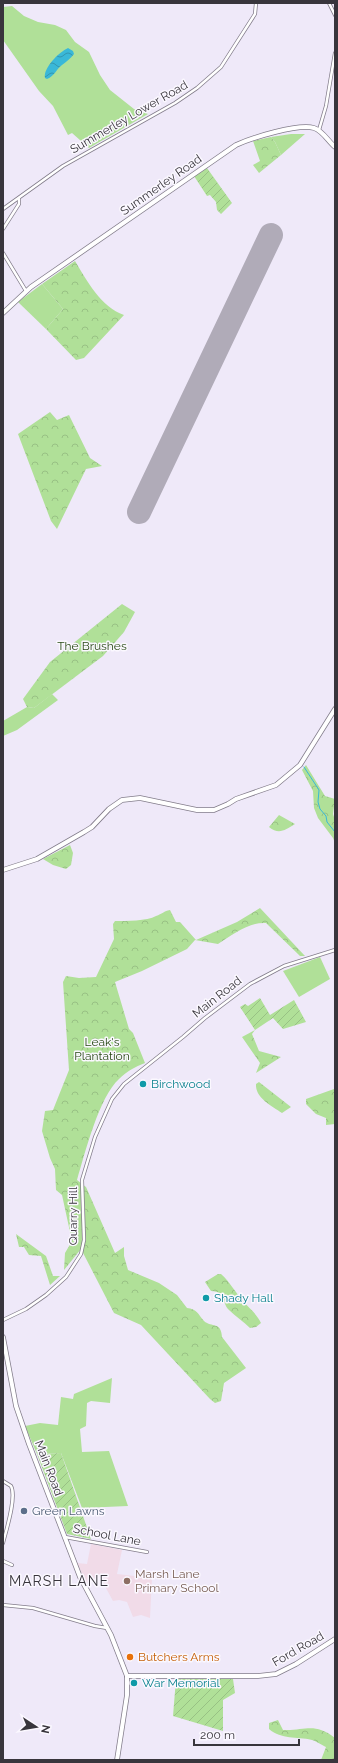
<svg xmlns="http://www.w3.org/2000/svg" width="338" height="1763" font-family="Raleway,sans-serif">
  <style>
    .education { fill: #f1dbe8 }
    .green { fill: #b0e098 }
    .forest { fill: url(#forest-crowns) }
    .garden { fill: url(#garden-furrows) }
    .water { fill: url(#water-waves) }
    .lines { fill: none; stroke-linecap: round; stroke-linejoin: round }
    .stream { stroke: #3ab8d8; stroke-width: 1 }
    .runway { stroke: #b0abb8; stroke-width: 24 }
    .street-casing { stroke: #837d8b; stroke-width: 4 }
    .secondary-casing { stroke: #837d8b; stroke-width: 5.5 }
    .street { stroke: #fff; stroke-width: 2.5 }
    .secondary { stroke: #fff; stroke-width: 4 }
    .culture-dot { fill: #0f9aa8; stroke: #fbf8ff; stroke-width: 1.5 }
    .service-dot { fill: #5c6f8a; stroke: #fbf8ff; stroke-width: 1.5 }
    .education-dot { fill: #8d6e63; stroke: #fbf8ff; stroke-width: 1.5 }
    .food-dot { fill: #e8710a; stroke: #fbf8ff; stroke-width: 1.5 }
    .labels { text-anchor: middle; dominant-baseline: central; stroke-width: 3; stroke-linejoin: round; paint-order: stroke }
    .street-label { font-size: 12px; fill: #38353c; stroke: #fbf8ff }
    .park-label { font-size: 12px; fill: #294a16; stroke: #fbf8ff }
    .culture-label { font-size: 12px; fill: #0d838f; stroke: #fbf8ff; text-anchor: start }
    .service-label { font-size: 12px; fill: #4e5e75; stroke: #fbf8ff; text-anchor: start }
    .education-label { font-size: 12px; fill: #785e54; stroke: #fbf8ff; text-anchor: start }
    .food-label { font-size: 12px; fill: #c56008; stroke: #fbf8ff; text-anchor: start }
    .quarter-label { font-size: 14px; letter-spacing: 1px; fill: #38353c; stroke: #fbf8ff }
  </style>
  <defs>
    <pattern id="forest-crowns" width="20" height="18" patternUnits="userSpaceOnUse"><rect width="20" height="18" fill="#b0e098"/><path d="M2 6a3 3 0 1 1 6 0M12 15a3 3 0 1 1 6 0" fill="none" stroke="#98c184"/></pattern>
    <pattern id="garden-furrows" width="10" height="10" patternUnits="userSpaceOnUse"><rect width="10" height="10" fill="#b0e098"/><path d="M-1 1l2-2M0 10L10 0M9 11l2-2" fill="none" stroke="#98c184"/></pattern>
    <pattern id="water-waves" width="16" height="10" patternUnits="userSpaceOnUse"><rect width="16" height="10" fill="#3ab8d8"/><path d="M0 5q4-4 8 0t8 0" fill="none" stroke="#3296b0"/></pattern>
  </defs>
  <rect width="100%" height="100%" fill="#efe9f9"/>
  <!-- education -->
  <path class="education" d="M91 1544 122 1550 117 1574 152 1578 150 1618 141 1615 133 1617 127 1602 119 1600 113 1601 100 1577 87 1584 77 1563 87 1564Z"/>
  <!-- green -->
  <g class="green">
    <path d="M12 6 24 16 38 22 55 25 66 30 75 42 89 52 100 75 110 90 134 109 148 114 89 148 72 133 68 135 53 106 39 91 3 40V7Z"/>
    <path d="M291 134H305L281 155 275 142 271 137Z"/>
    <path d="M42 284 63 309 46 329 18 302Z"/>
    <path d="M52 694 58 700 17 730 3 736V721L27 707 34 708Z"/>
    <path d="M320 957 330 979 299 997 283 971Z"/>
    <path d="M112 1378 110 1403 91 1401 87 1403 86 1426 80 1429 82 1452 109 1451 128 1506 82 1508 61 1453 37 1454 25 1426 40 1423 58 1425 61 1397 73 1399 74 1394Z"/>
  </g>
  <!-- forest -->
  <g class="forest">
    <path d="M271 137 275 142 281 155 259 173 253 165 260 161 253 141Z"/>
    <path d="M75 261C87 281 101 307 124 315L84 358 76 360 46 329 63 309 42 284Z"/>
    <path d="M50 412 57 420 69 415 90 458 102 466 86 469 57 529 51 521 18 434Z"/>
    <path d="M122 604 135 612 124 632 103 656 34 708 27 707 23 699 50 662Z"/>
    <path d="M306 765 325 796 335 799 333 814 335 820V843L333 838 318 818 314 808 313 791 302 770Z"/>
    <path d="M279 815 295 824C285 830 279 835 269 827Z"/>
    <path d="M70 845 73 853 71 865 66 869 53 865 43 859Z"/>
    <path d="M260 908 305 956H300L266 923C248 922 233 935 218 944L195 940 187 949 142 971 115 982 129 1029 133 1033 145 1063C135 1067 127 1071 119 1079 99 1097 85 1153 77 1180L86 1187 115 1253 124 1247V1256L128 1270 159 1283 177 1295 187 1308C197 1309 198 1314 204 1321 212 1328 221 1321 222 1337L246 1368 224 1383 221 1401 215 1403 210 1399 141 1325 114 1313 81 1249 64 1270 65 1253 72 1241 62 1195 56 1190 55 1169 50 1158 42 1131 45 1111 53 1110 69 1070 63 982 66 976 79 978 96 977 114 939 113 924 115 921C126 921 147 921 156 916 162 914 164 911 170 910L176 922H180L196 940 237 922Z"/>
    <path d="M255 1030 252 1034 259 1051 281 1057 256 1073 260 1063 242 1037Z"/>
    <path d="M259 1082 291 1107 282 1113C272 1106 255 1098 256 1084Z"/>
    <path d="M334 1089 335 1124 326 1125V1118L316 1114 306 1104V1099Z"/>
    <path d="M16 1234 46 1256 53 1276H60L50 1285 41 1256 29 1255 24 1247H19Z"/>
    <path d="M218 1274H221C230 1282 235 1292 243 1301 249 1308 257 1314 261 1323L256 1327 250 1328C244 1322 235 1316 229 1310 221 1302 227 1292 211 1291L205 1282Z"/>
    <path d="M278 1720 283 1730C306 1731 314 1722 335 1738V1760H321L326 1747C322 1745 316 1741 312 1740 296 1736 282 1740 269 1729V1723Z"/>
  </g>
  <!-- garden -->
  <g class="garden">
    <path d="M207 168 232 203 221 214 217 210 216 202 210 195 207 196 194 176Z"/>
    <path d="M260 998 270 1015 294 1000 306 1022 283 1029 273 1018 255 1030 240 1007 245 1004 248 1006Z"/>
    <path d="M61 1453 91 1539 67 1534 37 1454Z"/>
    <path d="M176 1679H233L235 1693 223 1700V1731L173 1716Z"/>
  </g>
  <!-- water -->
  <path class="water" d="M68 48 73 51 74 54C70 59 66 62 62 65 56 69 55 76 47 79L45 78C43 68 59 52 68 48Z"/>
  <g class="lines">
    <!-- stream -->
    <path class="stream" d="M304 767 319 790 318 802 320 809 326 816 327 822 335 832"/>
    <!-- runway -->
    <path class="runway" d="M139 512 271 235"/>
    <defs>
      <g id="street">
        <path d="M329 3 335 15"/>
        <path d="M319 130 326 106 335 53"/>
        <path d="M3 209 63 166 175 103 197 88 221 67 255 14 256 3"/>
        <path d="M3 229 19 204V199"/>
        <path d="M3 253 26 291"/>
        <path d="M3 1320 26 1309 46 1295 66 1277 81 1254 84 1240 82 1180 95 1137 112 1099 124 1084 183 1037 205 1018 250 984 284 966 335 950"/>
        <path d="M3 1481 11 1486C17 1497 6 1531 3 1543"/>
        <path d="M65 1537 147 1552"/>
        <path d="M3 1561 12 1565"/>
        <path d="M3 1605 33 1608 95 1626 107 1628"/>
      </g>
      <g id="secondary">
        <path d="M3 313 31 287 236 145C251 138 299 123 314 128 323 131 328 141 335 147"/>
        <path d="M3 870 37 859 84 832 92 827 109 809 122 800 140 798 197 810H214L228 804 236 799 276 785 300 765 335 709"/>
        <path d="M3 1337 16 1406 29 1444 80 1577 111 1635 127 1676V1695L117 1760"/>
        <path d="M127 1676H258L276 1674 296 1664 335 1639"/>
      </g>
    </defs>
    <!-- street casing -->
    <use href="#street" class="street-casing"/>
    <!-- secondary casing -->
    <use href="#secondary" class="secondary-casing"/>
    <!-- street -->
    <use href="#street" class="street"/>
    <!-- secondary -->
    <use href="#secondary" class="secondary"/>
  </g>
  <!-- markers -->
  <g class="culture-dot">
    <circle cx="143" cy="1084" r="4"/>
    <circle cx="206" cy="1298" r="4"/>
    <circle cx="134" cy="1683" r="4"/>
  </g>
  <circle class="service-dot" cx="24" cy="1511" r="4"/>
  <circle class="education-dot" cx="127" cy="1581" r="4"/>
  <circle class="food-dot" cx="130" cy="1657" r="4"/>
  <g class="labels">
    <!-- street labels -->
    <g class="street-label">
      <text transform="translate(129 117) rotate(-30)">Summerley Lower Road</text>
      <text transform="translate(161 185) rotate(-35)">Summerley Road</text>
      <text transform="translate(217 997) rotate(-38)">Main Road</text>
      <text transform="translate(73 1216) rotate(-90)">Quarry Hill</text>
      <text transform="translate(49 1468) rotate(69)">Main Road</text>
      <text transform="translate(107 1535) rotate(11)">School Lane</text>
      <text transform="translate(298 1649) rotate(-30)">Ford Road</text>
    </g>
    <!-- park labels -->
    <g class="park-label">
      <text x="92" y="646">The Brushes</text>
      <text x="102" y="1042">Leak's<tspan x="102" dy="14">Plantation</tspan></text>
    </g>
    <!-- culture labels -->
    <g class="culture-label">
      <text x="151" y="1084">Birchwood</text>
      <text x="214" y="1298">Shady Hall</text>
      <text x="142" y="1683">War Memorial</text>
    </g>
    <!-- service labels -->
    <g class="service-label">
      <text x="32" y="1511">Green Lawns</text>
    </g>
    <!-- education labels -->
    <g class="education-label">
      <text x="135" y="1574">Marsh Lane<tspan x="135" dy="14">Primary School</tspan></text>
    </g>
    <!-- food labels -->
    <g class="food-label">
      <text x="138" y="1657">Butchers Arms</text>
    </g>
    <!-- quarter labels -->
    <g class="quarter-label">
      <text x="59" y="1581">MARSH LANE</text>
    </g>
  </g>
  <!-- border -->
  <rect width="338" height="1763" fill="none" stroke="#38353c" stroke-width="8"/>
  <!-- north arrow -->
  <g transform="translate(36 1727) rotate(102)" stroke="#fbf8ff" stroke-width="3" paint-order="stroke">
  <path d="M0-3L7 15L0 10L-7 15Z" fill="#38353c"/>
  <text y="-6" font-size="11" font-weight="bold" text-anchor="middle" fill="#38353c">N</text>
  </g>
  <!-- scale -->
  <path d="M194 1739v6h105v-6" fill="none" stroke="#38353c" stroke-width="2"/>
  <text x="200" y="1739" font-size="12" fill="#38353c" stroke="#fbf8ff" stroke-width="3" paint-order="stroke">200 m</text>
</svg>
